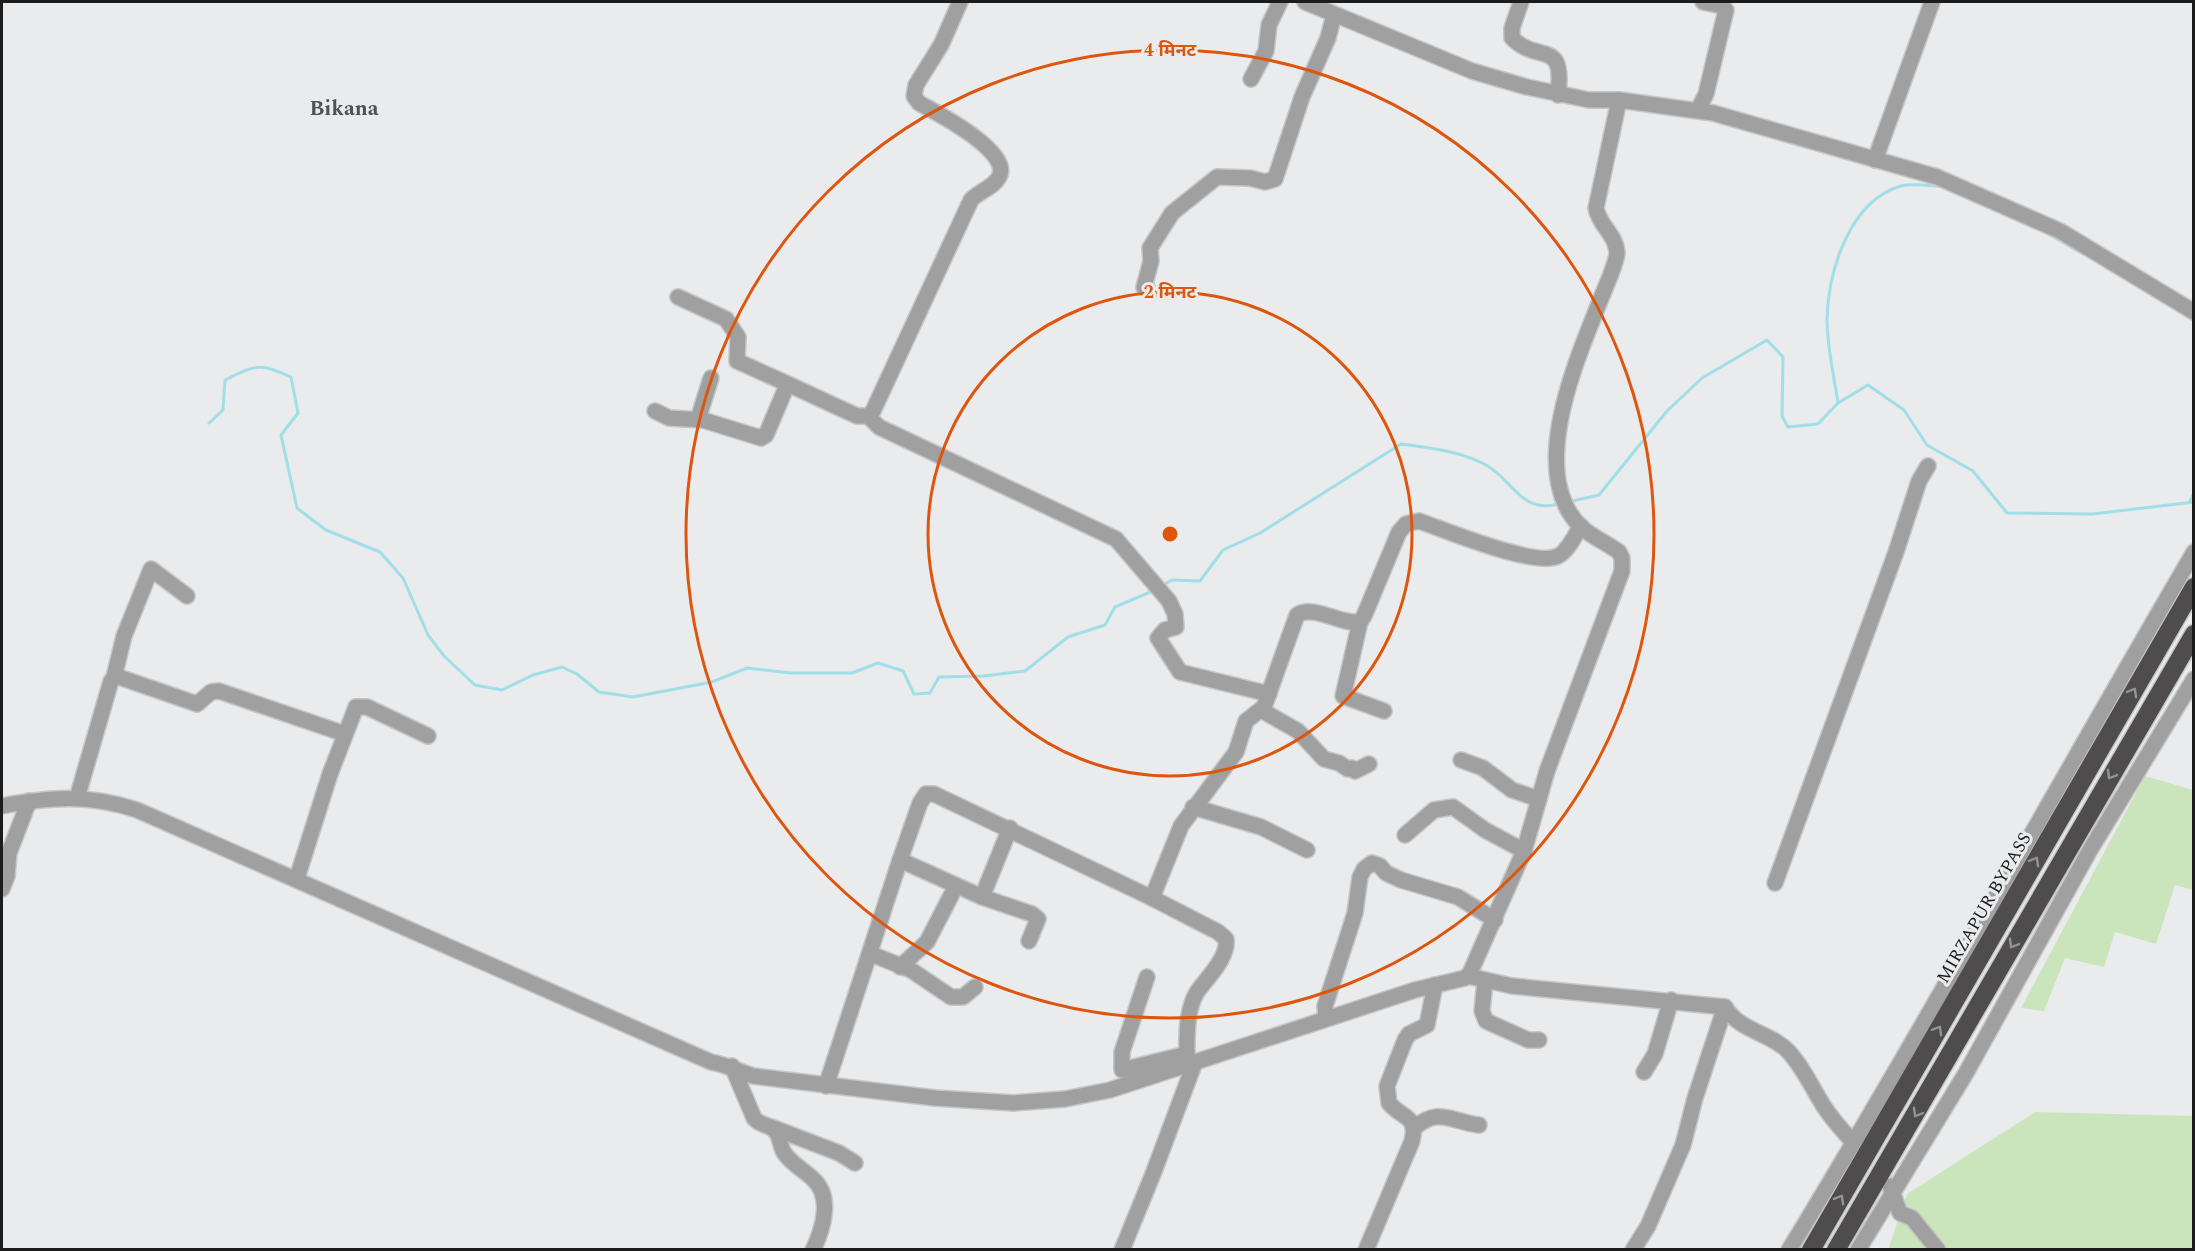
<svg xmlns="http://www.w3.org/2000/svg" width="2195" height="1251" font-family="Spectral,'Noto Sans Devanagari',serif">
  <style>
    .green { fill: #cae4bc }
    .lines { fill: none; stroke-linecap: round; stroke-linejoin: round }
    .stream { stroke: #a0dee8; stroke-width: 3 }
    .minor-casing { stroke: #c5c6c7; stroke-width: 18 }
    .highway-casing { stroke: #c5c6c7; stroke-width: 21 }
    .minor { stroke: #a1a0a0; stroke-width: 15 }
    .highway { stroke: #4e4c4c; stroke-width: 18 }
    .oneway { stroke: #949494 }
    .ring { fill: none; stroke: #de560d; stroke-width: 3 }
    .labels { text-anchor: middle; dominant-baseline: central; stroke-width: 6; stroke-linejoin: round; paint-order: stroke }
    .street-label { font-size: 18px; fill: #1c1c1d; stroke: #eaebec }
    .quarter-label { font-size: 21px; font-weight: bold; fill: #505051; stroke: #eaebec }
    .centre { fill: #de560d; stroke: #eaebec; stroke-width: 3 }
    .ring-label { font-size: 18px; text-anchor: middle; font-weight: bold; fill: #de560d; stroke: #eaebec; stroke-width: 6; stroke-linejoin: round; paint-order: stroke }
  </style>
  <rect width="100%" height="100%" fill="#eaebec"/>
  <!-- green -->
  <g class="green">
    <path d="M2145 776 2193 790V890L2175 885 2156 944 2115 932 2104 967 2065 958 2044 1011 2021 1008Z"/>
    <path d="M2035 1112 2193 1116V1249L1949 1250 1944 1244 1943 1249 1888 1250 1907 1194Z"/>
  </g>
  <g class="lines">
    <!-- stream -->
    <g class="stream">
      <path d="M2050 235 2083 254"/>
      <path d="M1838 403C1834 376 1827 347 1827 320 1828 272 1849 201 1901 186 1912 183 1931 186 1943 186"/>
      <path d="M209 423 223 410 225 380C255 365 260 362 291 377L298 413 281 435 297 508 326 530 380 552 403 578 428 635 444 656 475 685 502 690 533 675 562 667 577 674 599 692 633 697 712 682 747 668 791 673H852L878 663 903 671 914 694 930 693 939 677 984 676 1025 671 1068 637 1105 625 1115 607 1155 590"/>
      <path d="M2190 501 2194 493"/>
      <path d="M1568 502 1599 495 1667 411 1702 378 1767 340 1783 357 1782 416 1788 427 1818 424 1838 403 1868 385 1904 410 1927 445 1973 471 2007 513 2093 514 2194 502"/>
      <path d="M1163 585 1172 580 1200 581 1223 550 1260 533 1401 444C1430 448 1460 451 1486 465 1513 480 1521 514 1559 504"/>
    </g>
    <defs>
      <g id="minor">
        <path d="M1305 2 1472 71 1527 87 1589 100H1619L1713 113 1937 177 2060 231 2194 312"/>
        <path d="M1521 2 1512 28V38C1539 65 1565 37 1558 95"/>
        <path d="M1251 79 1266 51 1269 25 1280 2"/>
        <path d="M1698 110 1706 94 1726 10 1722 6 1703 2"/>
        <path d="M1875 160 1932 2"/>
        <path d="M1150 291 1144 287 1151 261 1150 248 1172 213 1217 177 1250 178 1265 182 1275 179 1302 97 1328 38 1334 15"/>
        <path d="M678 297 726 319 738 337 737 361 790 385"/>
        <path d="M655 411 669 418 703 420 761 438 766 435 785 390 790 385 857 416H868L873 411 971 200C979 191 993 188 999 177 1013 152 937 113 919 103L914 96 916 85 941 45 960 2"/>
        <path d="M868 416 879 427 1116 539 1169 601 1175 614 1176 627 1165 630 1158 638 1180 672 1269 694"/>
        <path d="M698 419 711 378"/>
        <path d="M1360 622 1343 696 1384 711"/>
        <path d="M114 677 124 636 151 569 187 596"/>
        <path d="M1261 710 1298 731 1324 759 1339 763 1348 769 1352 768 1355 771 1369 764"/>
        <path d="M1461 760 1483 768 1512 790 1539 799"/>
        <path d="M77 798 111 681 116 676 197 704 211 692 219 691 345 734"/>
        <path d="M2 806C51 797 89 794 137 810L711 1062C727 1065 738 1071 753 1076L935 1098 1014 1103 1065 1099 1110 1090 1415 990 1465 978 1470 973 1524 851 1547 771 1622 571V558L1619 552C1607 543 1592 537 1581 527 1526 473 1577 359 1600 301 1606 285 1614 270 1617 254 1617 235 1599 226 1596 208L1619 100"/>
        <path d="M1193 807 1261 827 1307 850"/>
        <path d="M1405 835 1434 810 1453 807 1485 830 1524 851"/>
        <path d="M900 860 982 897 1010 828"/>
        <path d="M297 878 330 774 356 707H367L428 736"/>
        <path d="M1775 883 1896 552 1919 481 1928 466"/>
        <path d="M2 889 7 876 9 853 29 801"/>
        <path d="M982 897 1032 914 1038 919 1029 941"/>
        <path d="M871 954 911 970 951 997H963L975 987"/>
        <path d="M900 967 927 942 956 886"/>
        <path d="M1468 976 1512 986 1725 1007C1739 1031 1771 1033 1788 1051 1803 1067 1811 1086 1823 1105 1831 1118 1842 1130 1852 1141"/>
        <path d="M1147 977 1122 1052V1070L1187 1054"/>
        <path d="M1485 981 1482 1011 1486 1021 1528 1040H1539"/>
        <path d="M1326 1019 1325 1006 1355 913 1360 877 1364 869 1372 863 1380 866 1386 873 1401 880 1458 897 1495 920"/>
        <path d="M1187 1065C1187 1042 1185 1012 1197 992 1207 978 1229 957 1226 939L1218 932 1152 898 1181 826 1236 752 1246 721 1264 707 1297 615C1314 604 1340 625 1360 622L1364 616 1399 532 1406 524 1419 521C1445 530 1536 568 1558 556 1568 551 1575 535 1581 526"/>
        <path d="M732 1066 754 1118C760 1126 770 1124 776 1132 781 1138 780 1148 785 1154 792 1164 805 1171 813 1179 833 1197 823 1229 813 1250"/>
        <path d="M1644 1072 1655 1054 1671 1000"/>
        <path d="M826 1086 900 860 920 803 926 794H934L1152 898"/>
        <path d="M771 1127 839 1153 855 1163"/>
        <path d="M1414 1128C1439 1107 1449 1121 1479 1125"/>
        <path d="M1890 1186 1900 1213 1912 1218 1938 1250"/>
        <path d="M1122 1250 1153 1174 1195 1062"/>
        <path d="M1366 1250 1412 1141C1418 1115 1402 1119 1389 1103L1387 1086 1405 1040 1409 1034 1427 1025 1435 985"/>
        <path d="M1633 1250 1648 1226 1683 1145 1695 1098 1725 1007"/>
        <path d="M1789 1250C1929 1020 2058 784 2194 552"/>
        <path d="M1858 1250 1966 1073 2090 850 2194 679"/>
      </g>
      <g id="highway">
        <path d="M1811 1250 2194 587"/>
        <path d="M1836 1250 2194 634"/>
      </g>
    </defs>
    <!-- minor casing -->
    <use href="#minor" class="minor-casing"/>
    <!-- highway casing -->
    <use href="#highway" class="highway-casing"/>
    <!-- minor -->
    <use href="#minor" class="minor"/>
    <!-- highway -->
    <use href="#highway" class="highway"/>
  </g>
  <!-- one-way arrows -->
  <defs><path id="oneway-chevron" d="M-2-3.5L2.5 0L-2 3.5" fill="none" stroke-width="1.6" stroke-linecap="round" stroke-linejoin="round" transform="scale(1.5)"/></defs>
  <g class="oneway">
    <use href="#oneway-chevron" transform="translate(2133 692) rotate(-60)"/>
    <use href="#oneway-chevron" transform="translate(2111 775) rotate(120)"/>
    <use href="#oneway-chevron" transform="translate(2035 861) rotate(-60)"/>
    <use href="#oneway-chevron" transform="translate(2013 944) rotate(120)"/>
    <use href="#oneway-chevron" transform="translate(1938 1030) rotate(-60)"/>
    <use href="#oneway-chevron" transform="translate(1917 1113) rotate(120)"/>
    <use href="#oneway-chevron" transform="translate(1840 1199) rotate(-60)"/>
  </g>
  <!-- distance rings -->
  <g class="ring">
    <circle cx="1170" cy="534" r="242"/>
    <circle cx="1170" cy="534" r="484"/>
  </g>
  <g class="labels">
    <!-- street labels -->
    <g class="street-label">
      <text transform="translate(1984 908) rotate(-60)">MIRZAPUR BYPASS</text>
    </g>
    <!-- quarter labels -->
    <g class="quarter-label">
      <text x="344" y="109">Bikana</text>
    </g>
  </g>
  <circle cx="1170" cy="534" r="9" class="centre"/>
  <g class="ring-label">
    <text x="1170" y="56">4 मिनट</text>
    <text x="1170" y="298">2 मिनट</text>
  </g>
  <!-- border -->
  <rect width="2195" height="1251" fill="none" stroke="#1c1c1d" stroke-width="6"/>
</svg>
